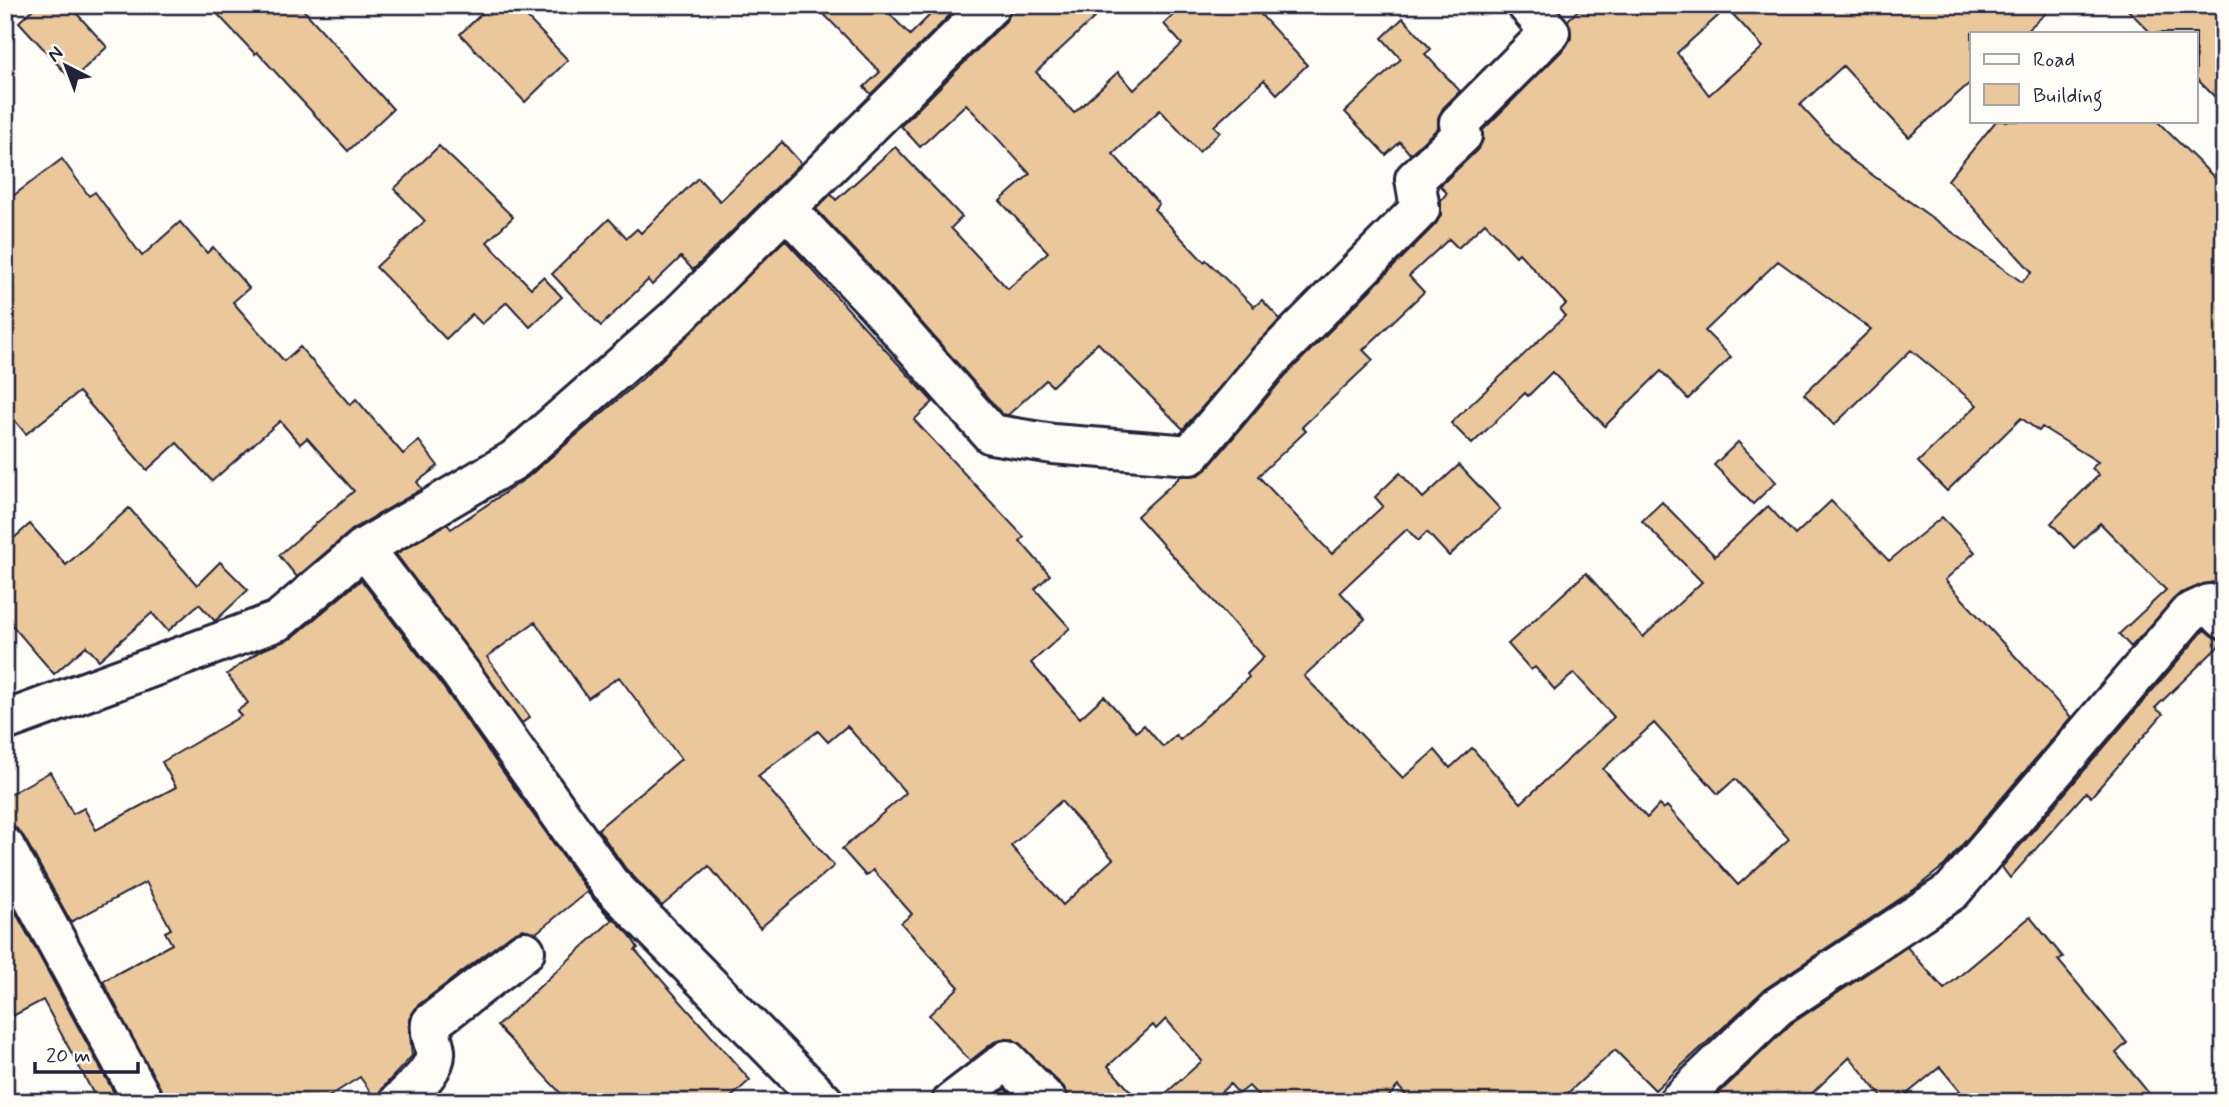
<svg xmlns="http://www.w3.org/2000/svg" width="2229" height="1107" font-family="Mynerve,sans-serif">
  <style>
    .building { fill: #ebc89c; stroke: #22223b; stroke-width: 2; fill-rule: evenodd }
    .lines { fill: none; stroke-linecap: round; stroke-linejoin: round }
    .minor-casing { stroke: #22223b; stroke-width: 44 }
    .minor { stroke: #fdfcf7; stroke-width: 38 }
  </style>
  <rect width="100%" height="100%" fill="#fdfcf7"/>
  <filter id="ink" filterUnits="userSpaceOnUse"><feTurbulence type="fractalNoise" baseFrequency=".0143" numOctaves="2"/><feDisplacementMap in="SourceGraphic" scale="14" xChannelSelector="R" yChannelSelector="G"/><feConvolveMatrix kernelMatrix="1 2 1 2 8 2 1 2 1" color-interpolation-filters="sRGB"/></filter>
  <g filter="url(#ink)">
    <!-- building -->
    <g class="building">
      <path d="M37 5H69L107 47 72 80 19 22Z"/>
      <path d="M209 5H299L393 109 348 151 257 52 255 54Z"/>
      <path d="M491 5H515L568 60 525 102 460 34Z"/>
      <path d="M815 5H881L910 35 940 5H960L871 94 864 87 880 72Z"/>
      <path d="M1012 5H1108L1036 72 1074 113 1118 72 1134 90 1182 44 1164 24 1184 5H1252L1307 65 1277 94 1264 80 1214 126 1220 132 1199 152 1160 110 1113 154 1159 204 1154 209 1204 262 1206 260 1254 307 1262 300 1280 319 1183 429 1098 343 1052 386 1046 380 1008 415 1002 414 891 288 816 209 831 194 836 200 895 147 962 217 951 228 1008 289 1048 252 1000 201 1030 174 966 104 920 147 901 126 1006 21Z"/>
      <path d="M1583 5H2055L2024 33H1972V81L1909 137 1843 66 1800 105 1850 159 2022 282 2032 272 1948 180 1996 121H2157L2224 187V588L2212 582 2180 593 2131 647 2119 634 2166 590 2100 523 2074 548 2051 523 2099 475 2092 468 2098 462 2042 427 2039 431 2021 418 1947 491 1918 462 1977 405 1911 350 1834 425 1804 394 1871 329 1778 261 1705 331 1731 357 1688 399 1661 371 1605 426 1552 372 1528 396 1525 393 1472 444 1451 423 1565 316 1560 310 1566 304 1519 253 1516 256 1485 223 1458 248 1449 239 1409 276 1424 292 1363 350 1373 360 1302 427 1306 431 1258 476 1332 554 1383 506 1375 497 1400 473 1423 498 1459 465 1500 509 1449 556 1427 532 1418 541 1407 529 1340 592 1365 619 1304 676 1403 778 1435 750 1450 768 1472 748 1521 803 1614 717 1574 673 1555 690 1535 667 1531 670 1508 644 1586 573 1643 637 1702 582 1642 521 1662 502 1715 556 1768 506 1795 535 1831 501 1889 561 1942 517 1975 552 1945 580 2071 717 1945 865 1915 889 1765 989 1655 1090 1615 1050 1558 1102H1412L1398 1086 1384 1102H1264L1249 1086 1239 1094 1230 1084 1210 1102H1156L1202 1061 1166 1019 1156 1029 1153 1025 1108 1066 1140 1102H1069L1064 1087 1013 1039 994 1042 970 1061 929 1015 959 987 901 923 912 914 873 870 866 876 842 849 906 793 847 726 828 742 818 731 758 776 834 866 760 928 709 866 662 906 626 869 598 829 681 759 619 677 588 698 535 622 487 657 530 717 522 723 396 554 447 524 451 529 528 477 643 378 785 240 933 402 914 420 1024 537 1020 541 1050 575 1035 589 1070 628 1031 663 1080 718 1104 696 1136 732 1144 725 1163 747 1176 735 1180 740 1249 677 1247 674 1264 657 1137 516 1181 476 1198 475 1207 469 1285 376 1436 224 1441 215V200L1447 193 1440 186 1477 150 1483 140V130L1566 47 1571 38 1568 20ZM1727 8 1763 47 1709 95 1677 53ZM1654 723 1718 794 1735 779 1789 839 1738 885 1667 806 1663 809 1659 805 1647 818 1603 769ZM1061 801 1113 859 1063 905 1011 846Z"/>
      <path d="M2123 5H2224V106L2196 78V33H2151Z"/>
      <path d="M1403 18 1431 49 1425 54 1460 91 1443 108 1438 118V128L1410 154 1400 142 1386 155 1345 112 1401 59 1382 38Z"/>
      <path d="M782 142 801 163 693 270 681 257 652 285 648 280 601 326 552 274 609 219 627 238 637 229 641 233 698 178 720 201Z"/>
      <path d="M439 146 513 217 487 242 531 288 543 277 562 297 530 327 507 302 482 324 472 314 446 339 376 267 425 221 394 189Z"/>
      <path d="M62 159 89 196 95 192 142 256 180 222 207 253 213 247 249 288 233 302 284 361 300 347 350 405 356 399 403 454 419 441 438 466 417 482 422 489 353 529 297 577 279 555 354 491 307 438 300 444 280 421 212 481 177 443 147 470 79 392 26 434 5 409V202Z"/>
      <path d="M1738 442 1776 482 1753 504 1714 465Z"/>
      <path d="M129 508 197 585 220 562 248 590 215 621 199 604 168 631 152 613 99 660 86 646 54 674 5 617V546L30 524 66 565Z"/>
      <path d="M361 580 443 687 591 896 629 934 638 948 635 950 750 1080 726 1102H569L497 1026 612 920 587 892 536 933 523 929 512 934 417 1006 409 1021 412 1056 384 1086 376 1100 360 1077 320 1102H166L103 981 172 944 165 932 171 929 146 882 71 922 24 837 16 828 5 825V797L50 772 73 814 84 808 96 830 176 787 162 762 241 716 237 711 248 703 227 674 260 651 292 638Z"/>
      <path d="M2204 630 2224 641 2155 708 2163 714 2091 797 2086 792 2010 878 2002 867Z"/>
      <path d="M5 893 119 1102H98L43 1000 5 1020Z"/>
      <path d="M2030 917 2063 957 2058 960 2127 1043 2116 1053 2156 1102H1969L1940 1067 1897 1102H1886L1850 1057 1803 1102H1715L1713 1099 1791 1024 1907 947 1944 989Z"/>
      <path d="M1005 1089 1017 1102H988Z"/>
    </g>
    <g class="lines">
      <defs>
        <g id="minor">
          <path d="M786 209 875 302 991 434 1053 444 1190 455 1269 361 1420 209 1415 179 1462 135 1459 123 1550 32 1527 5"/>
          <path d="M364 548 461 674 609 883 824 1102"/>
          <path d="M5 721 278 621 364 548 514 460 675 319 991 5"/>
          <path d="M5 847 144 1102"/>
          <path d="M399 1102C411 1090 437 1070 435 1051 434 1040 429 1035 431 1023L525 951"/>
          <path d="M952 1102 1007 1060 1048 1102"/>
          <path d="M1678 1102 1777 1007 1952 891 2189 613 2209 604 2224 619"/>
        </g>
      </defs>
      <!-- minor casing -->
      <use href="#minor" class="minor-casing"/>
      <!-- minor -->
      <use href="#minor" class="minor"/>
    </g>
  </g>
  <!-- margin -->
  <rect width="2229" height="1107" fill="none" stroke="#fdfcf7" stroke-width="28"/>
  <rect x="14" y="14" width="2201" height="1079" fill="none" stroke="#22223b" stroke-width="2.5" filter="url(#ink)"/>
  <!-- legend -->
  <rect x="1970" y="32" width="228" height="91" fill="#fdfcf7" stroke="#a5a5ac" stroke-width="2"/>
  <rect x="1984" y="54" width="35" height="10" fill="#fdfcf7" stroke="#a5a5ac" stroke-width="2"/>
  <text x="2033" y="66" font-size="21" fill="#22223b">Road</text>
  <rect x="1984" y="84" width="35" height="21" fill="#ebc89c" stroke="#a5a5ac" stroke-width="2"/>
  <text x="2033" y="102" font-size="21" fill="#22223b">Building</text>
  <!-- north arrow -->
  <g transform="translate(66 66) rotate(318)" stroke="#fdfcf7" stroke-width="5" paint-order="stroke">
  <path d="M0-5L12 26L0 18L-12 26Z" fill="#22223b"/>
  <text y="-10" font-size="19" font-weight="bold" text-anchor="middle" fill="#22223b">N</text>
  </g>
  <!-- scale -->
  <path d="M35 1062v10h103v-10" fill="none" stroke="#22223b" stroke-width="3.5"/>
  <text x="46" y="1062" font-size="21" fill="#22223b" stroke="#fdfcf7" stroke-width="5" paint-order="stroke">20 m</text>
</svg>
